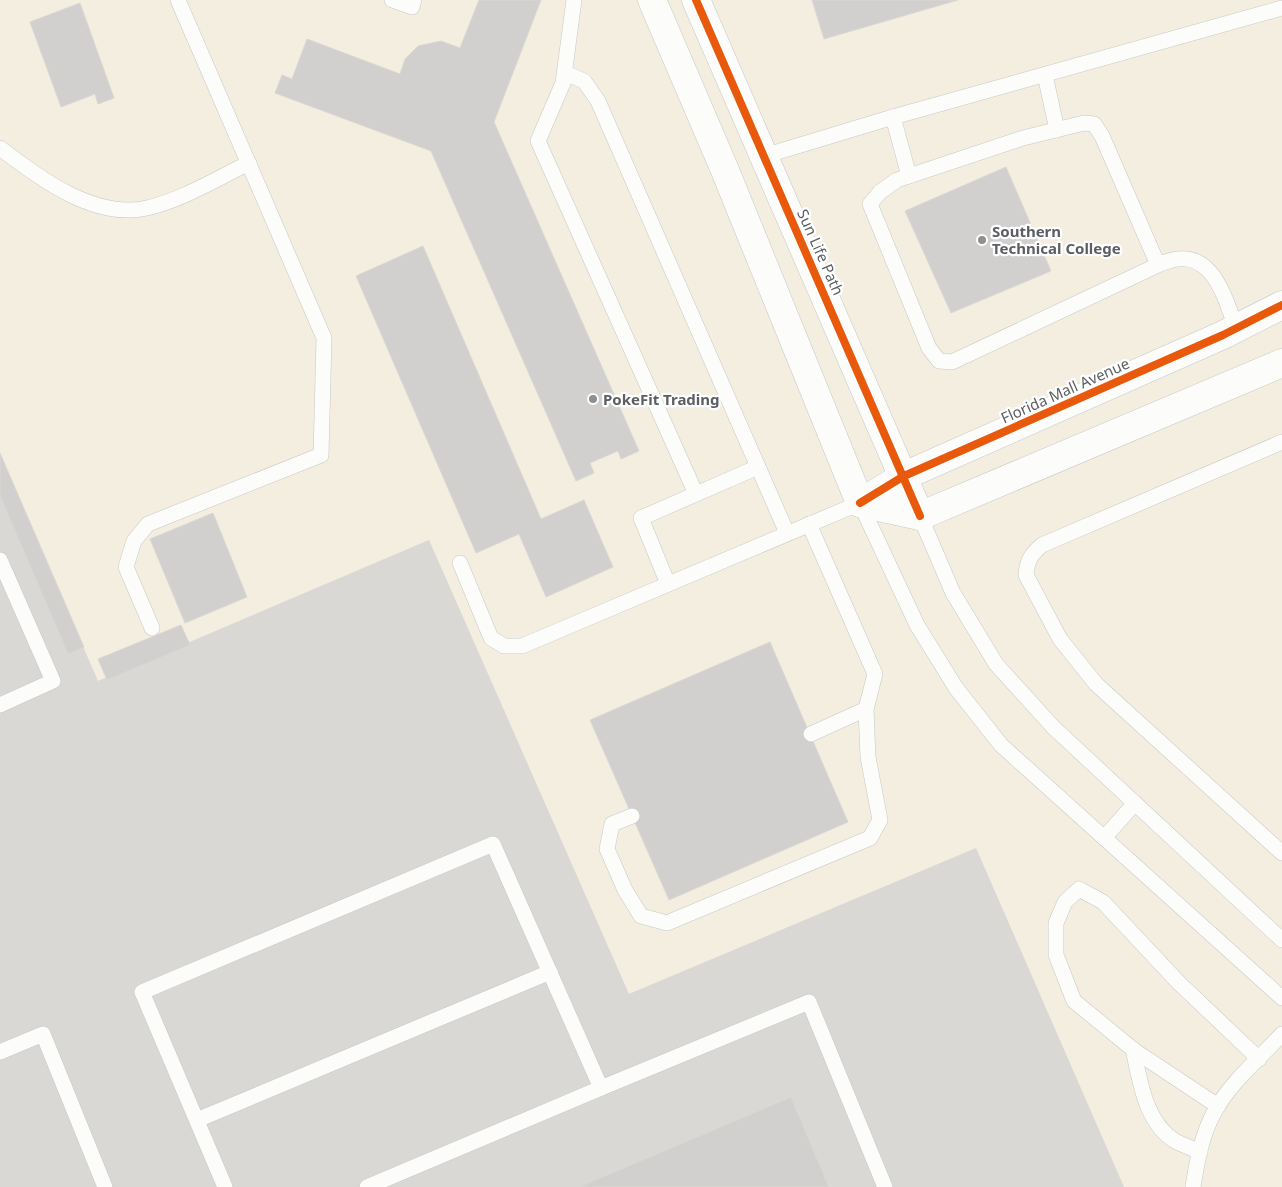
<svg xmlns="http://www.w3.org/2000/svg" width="1282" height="1187" font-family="'Noto Sans',sans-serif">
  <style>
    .commercial { fill: #f3eedf }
    .industrial { fill: #dad8d5 }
    .building { fill: #d1d0ce; stroke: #d9d8d4 }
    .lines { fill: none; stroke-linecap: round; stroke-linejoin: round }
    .service-casing { stroke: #c7c7c7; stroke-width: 16 }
    .minor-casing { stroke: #c7c7c7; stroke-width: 29 }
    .service { stroke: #fcfcfb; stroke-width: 15 }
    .minor { stroke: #fcfcfb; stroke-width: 28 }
    .cycleway-casing { stroke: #fff; stroke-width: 11 }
    .cycleway { stroke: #e8590c; stroke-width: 8 }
    .poi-dot { fill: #8d8f90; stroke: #fff; stroke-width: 2 }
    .labels { text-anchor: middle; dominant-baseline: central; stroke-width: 4.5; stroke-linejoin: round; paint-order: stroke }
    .poi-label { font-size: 15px; font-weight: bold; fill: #5b5e62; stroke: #fff; text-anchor: start }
    .street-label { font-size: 15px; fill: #5b5e62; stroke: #fff }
  </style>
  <rect width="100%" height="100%" fill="#eae9e5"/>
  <!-- commercial -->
  <path class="commercial" d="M0 0H1282V1187H1124L976 848 629 994 429 540 98 681 0 456Z"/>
  <!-- industrial -->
  <path class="industrial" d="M0 456 98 681 429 540 629 994 976 848 1124 1187H0Z"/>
  <!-- building -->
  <g class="building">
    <path d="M479 0H541L494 122 639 451 621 459 618 451 590 463 594 473 576 481 431 151 275 93 282 75 292 79 307 39 400 74 405 59 418 46 441 41 460 48Z"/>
    <path d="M812 0H958L824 39Z"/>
    <path d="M80 3 114 98 98 104 95 94 61 107 30 22Z"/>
    <path d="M1006 167 1051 271 951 313 905 211Z"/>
    <path d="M423 246 541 519 584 500 613 567 546 597 519 534 476 553 356 276Z"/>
    <path d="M0 453 84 647 68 654 0 496Z"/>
    <path d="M213 513 247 597 185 623 150 539Z"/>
    <path d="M181 625 190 645 107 680 98 659Z"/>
    <path d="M770 642 848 822 669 900 590 720Z"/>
    <path d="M791 1097 829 1187H579Z"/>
  </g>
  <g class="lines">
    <defs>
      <g id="service">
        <path d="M392 0 412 7 414 0"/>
        <path d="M574 0 563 83 538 141 696 494"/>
        <path d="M565 73 584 81 598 101 787 533"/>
        <path d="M1045 75 1057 130"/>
        <path d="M893 117 909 176"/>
        <path d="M0 148C39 178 95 220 147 208 182 200 216 179 249 163"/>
        <path d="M764 156 893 117 1282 8"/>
        <path d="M1158 265 1102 136 1094 124 1084 123 1023 138 897 180 880 192 870 204 929 348 939 361 952 362 1158 265C1209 241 1223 291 1236 328"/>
        <path d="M1282 442 1042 545C1031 554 1027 561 1026 575L1060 639 1096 684 1282 853"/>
        <path d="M920 516 953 593 996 664 1053 727 1282 940"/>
        <path d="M0 560 53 681 0 705"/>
        <path d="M460 563 491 638 504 646H522L860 503 917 625 956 688 1001 745 1282 998"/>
        <path d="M668 584 641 518 758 467"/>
        <path d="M152 628 126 567 134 541 148 524 321 455 324 338 178 0"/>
        <path d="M811 734 866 709"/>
        <path d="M632 816 612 824 607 849 625 890 641 916 667 923 870 838 880 820 868 757 866 709 875 674 809 524"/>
        <path d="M1104 838 1135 803"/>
        <path d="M1133 1049C1140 1081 1145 1122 1175 1141 1182 1145 1192 1148 1200 1152"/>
        <path d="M0 1052 43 1034 105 1187"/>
        <path d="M1218 1106 1135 1051 1074 1001 1056 955V923L1065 902 1079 889 1103 902 1178 982 1259 1059"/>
        <path d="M197 1120 550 972"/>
        <path d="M225 1187 142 992 493 844 601 1088 809 1002 885 1187"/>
        <path d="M367 1187 601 1088"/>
        <path d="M1193 1187C1197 1161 1202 1133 1216 1109 1232 1081 1260 1058 1282 1034"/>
      </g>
      <g id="minor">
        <path d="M652 0 724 168 860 503"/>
        <path d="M696 0 920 516"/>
        <path d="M860 503 904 476 1223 335 1282 305"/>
        <path d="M860 503 920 516 1282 363"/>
      </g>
    </defs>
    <!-- service casing -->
    <use href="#service" class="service-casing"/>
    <!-- minor casing -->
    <use href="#minor" class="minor-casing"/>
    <!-- service -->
    <use href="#service" class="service"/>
    <!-- minor -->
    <use href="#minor" class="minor"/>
    <defs>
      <g id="cycleway">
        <path d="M696 0 920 516"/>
        <path d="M860 503 904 476 1223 335 1282 305"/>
      </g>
    </defs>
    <!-- cycleway casing -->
    <use href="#cycleway" class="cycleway-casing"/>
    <!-- cycleway -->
    <use href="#cycleway" class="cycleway"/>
  </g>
  <!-- markers -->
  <g class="poi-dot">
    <circle cx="982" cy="240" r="5"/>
    <circle cx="593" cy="399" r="5"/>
  </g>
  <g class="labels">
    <!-- poi labels -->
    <g class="poi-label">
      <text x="992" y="231">Southern<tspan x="992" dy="17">Technical College</tspan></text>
      <text x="603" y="399">PokeFit Trading</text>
    </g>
    <!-- street labels -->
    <g class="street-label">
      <text transform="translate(821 252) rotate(66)">Sun Life Path</text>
      <text transform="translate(1065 390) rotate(-24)">Florida Mall Avenue</text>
    </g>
  </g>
</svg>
